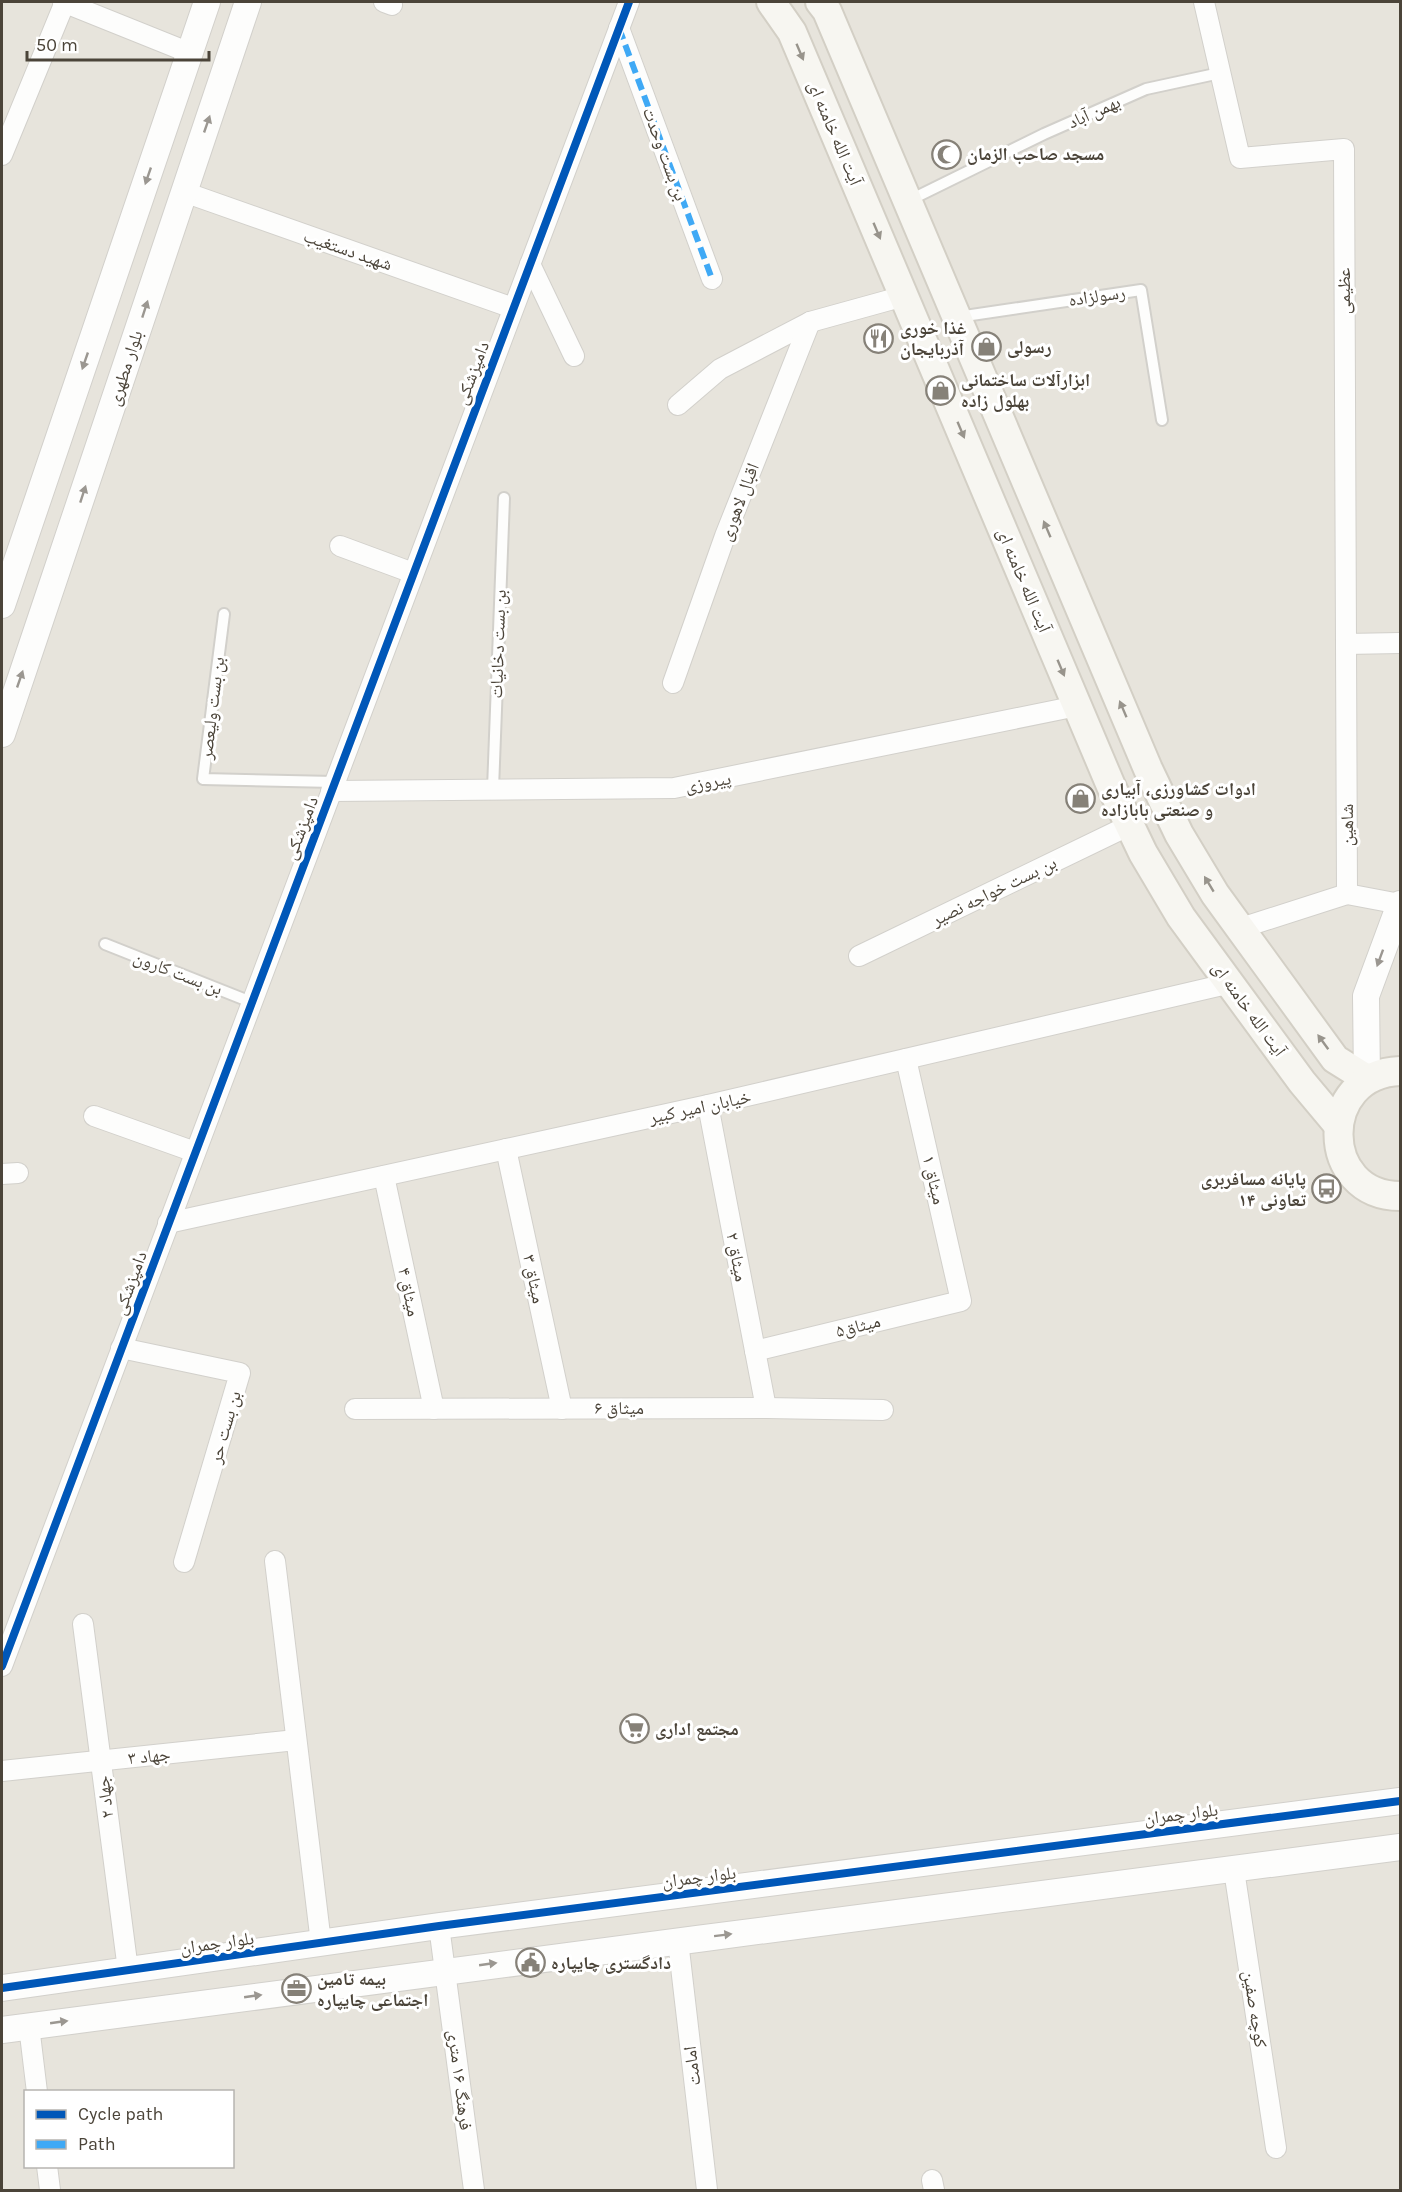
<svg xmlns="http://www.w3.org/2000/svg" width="1402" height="2192" font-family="Karla,'Noto Naskh Arabic',sans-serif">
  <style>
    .residential { fill: #e7e4dc; fill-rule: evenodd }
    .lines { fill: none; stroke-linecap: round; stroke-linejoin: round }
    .service-casing { stroke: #d2d0cb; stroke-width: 14 }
    .minor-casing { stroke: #d2d0cb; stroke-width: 22 }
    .tertiary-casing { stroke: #d2d0cb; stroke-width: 28 }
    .secondary-casing { stroke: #d3cfc5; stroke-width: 32 }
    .service { stroke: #fdfdfc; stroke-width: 10 }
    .minor { stroke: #fdfdfc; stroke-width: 20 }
    .tertiary { stroke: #fdfdfc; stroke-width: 26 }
    .secondary { stroke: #f7f6f1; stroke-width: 28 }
    .quiet { stroke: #3fa9f5; stroke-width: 6; stroke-dasharray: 12 6; stroke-linecap: butt }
    .cycleway-casing { stroke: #fff; stroke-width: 11 }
    .cycleway { stroke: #0057b8; stroke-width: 8 }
    .oneway { fill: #98948c }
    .oneway2 { fill: #9b9791 }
    .labels { text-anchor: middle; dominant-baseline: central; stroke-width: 6; stroke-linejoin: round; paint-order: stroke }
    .street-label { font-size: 18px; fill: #4b4439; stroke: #fff }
    .poi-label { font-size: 18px; font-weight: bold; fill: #4b4439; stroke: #fff; text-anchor: start }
  </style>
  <rect width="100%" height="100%" fill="#f4f2ee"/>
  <!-- residential -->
  <path class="residential" d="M2 2H1400V2190H2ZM26 2092H232V2166H26Z"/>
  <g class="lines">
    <defs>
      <g id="service">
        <path d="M908 201 1044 134 1146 89 1220 73"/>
        <path d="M958 317 1141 290 1162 420"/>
        <path d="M224 614 203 779 334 782"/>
        <path d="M493 789 504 498"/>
        <path d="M105 944 251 1002"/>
      </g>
      <g id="minor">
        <path d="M63 2 190 53"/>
        <path d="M384 2 392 5"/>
        <path d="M1204 2 1240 158 1344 149 1346 644 1400 643"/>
        <path d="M619 28 712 279"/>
        <path d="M2 155 65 2"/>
        <path d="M184 192 513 308"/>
        <path d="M530 264 574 356"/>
        <path d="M678 405 720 369 810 322 904 296"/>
        <path d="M340 546 413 573"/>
        <path d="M673 683 725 536 810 322"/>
        <path d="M331 791 674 788 1077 706"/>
        <path d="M1347 894 1400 904"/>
        <path d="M1241 928 1347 894 1346 644"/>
        <path d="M859 956 1130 825"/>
        <path d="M708 1105 766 1408"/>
        <path d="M94 1116 195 1152"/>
        <path d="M506 1149 562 1409"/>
        <path d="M2 1174 18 1173"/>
        <path d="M384 1176 434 1409"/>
        <path d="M168 1223 708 1105 1231 983"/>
        <path d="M121 1348 240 1373 184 1562"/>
        <path d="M755 1351 961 1301 906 1059"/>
        <path d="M355 1409 766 1408 883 1410"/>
        <path d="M275 1561 321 1943"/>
        <path d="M83 1624 128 1970"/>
        <path d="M2 1666 629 2"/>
        <path d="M2 1771 296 1740"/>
        <path d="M1234 1870 1276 2148"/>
        <path d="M439 1926 474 2190"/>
        <path d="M678 1941 707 2190"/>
        <path d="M29 2026 37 2092"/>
        <path d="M47 2166 50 2190"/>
        <path d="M932 2180 934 2190"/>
      </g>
      <g id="tertiary">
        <path d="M2 605 207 2"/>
        <path d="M2 734 248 2"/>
        <path d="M1367 1079 1366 996 1400 904"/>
        <path d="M2 1988 439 1926 1400 1801"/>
        <path d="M2 2030C468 1967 934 1910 1400 1847"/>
      </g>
      <g id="secondary">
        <path d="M771 2 792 32 1111 786 1143 853 1181 917 1302 1082 1338 1125"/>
        <path d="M820 2 827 11 1148 769 1179 834 1215 894 1335 1059 1367 1079"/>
        <path d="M1400 1071C1317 1074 1319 1196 1400 1196"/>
      </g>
    </defs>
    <!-- service casing -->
    <use href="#service" class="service-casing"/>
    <!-- minor casing -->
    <use href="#minor" class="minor-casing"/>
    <!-- tertiary casing -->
    <use href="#tertiary" class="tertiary-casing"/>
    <!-- secondary casing -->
    <use href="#secondary" class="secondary-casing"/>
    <!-- service -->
    <use href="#service" class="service"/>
    <!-- minor -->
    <use href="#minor" class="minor"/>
    <!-- tertiary -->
    <use href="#tertiary" class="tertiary"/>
    <!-- secondary -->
    <use href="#secondary" class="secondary"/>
    <!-- quiet -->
    <path class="quiet" d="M619 28 712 279"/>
    <defs>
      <g id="cycleway">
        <path d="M2 1666 629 2"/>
        <path d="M2 1988 439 1926 1400 1801"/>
      </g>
    </defs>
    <!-- cycleway casing -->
    <use href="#cycleway" class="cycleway-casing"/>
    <!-- cycleway -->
    <use href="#cycleway" class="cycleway"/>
  </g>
  <!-- one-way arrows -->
  <defs><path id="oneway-solid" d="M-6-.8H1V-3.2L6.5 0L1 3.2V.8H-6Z" transform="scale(1.5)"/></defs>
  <g class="oneway">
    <use href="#oneway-solid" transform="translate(800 52) rotate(67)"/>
    <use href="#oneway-solid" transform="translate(877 231) rotate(67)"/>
    <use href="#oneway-solid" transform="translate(961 430) rotate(67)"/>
    <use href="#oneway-solid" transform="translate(1047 529) rotate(-113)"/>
    <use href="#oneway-solid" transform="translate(1061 668) rotate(67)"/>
    <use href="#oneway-solid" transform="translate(1123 709) rotate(-113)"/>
    <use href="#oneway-solid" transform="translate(1209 884) rotate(-121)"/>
    <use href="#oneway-solid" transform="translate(1323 1042) rotate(-126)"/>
  </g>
  <g class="oneway2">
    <use href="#oneway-solid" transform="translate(207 124) rotate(-71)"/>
    <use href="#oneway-solid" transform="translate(148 176) rotate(109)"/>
    <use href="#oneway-solid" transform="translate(145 309) rotate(-72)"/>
    <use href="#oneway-solid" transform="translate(85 361) rotate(109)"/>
    <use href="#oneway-solid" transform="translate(83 494) rotate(-72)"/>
    <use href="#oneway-solid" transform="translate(20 679) rotate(-71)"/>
    <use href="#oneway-solid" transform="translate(1380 958) rotate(110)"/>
    <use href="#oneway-solid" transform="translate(723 1935) rotate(-7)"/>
    <use href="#oneway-solid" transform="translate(488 1964) rotate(-8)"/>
    <use href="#oneway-solid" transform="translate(253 1996) rotate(-8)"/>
    <use href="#oneway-solid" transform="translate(59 2022) rotate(-8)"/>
  </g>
  <!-- icons -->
  <defs>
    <symbol id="mosque-ring" viewBox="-11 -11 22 22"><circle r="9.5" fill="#fff" stroke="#868178" stroke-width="1.5"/><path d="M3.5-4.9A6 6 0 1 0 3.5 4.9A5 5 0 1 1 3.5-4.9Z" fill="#868178"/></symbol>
    <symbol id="restaurant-ring" viewBox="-11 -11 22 22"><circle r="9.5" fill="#fff" stroke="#868178" stroke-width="1.5"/><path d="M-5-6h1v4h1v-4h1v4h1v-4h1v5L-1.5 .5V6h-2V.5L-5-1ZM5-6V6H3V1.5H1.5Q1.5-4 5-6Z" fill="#868178"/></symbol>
    <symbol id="shop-ring" viewBox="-11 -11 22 22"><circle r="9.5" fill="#fff" stroke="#868178" stroke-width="1.5"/><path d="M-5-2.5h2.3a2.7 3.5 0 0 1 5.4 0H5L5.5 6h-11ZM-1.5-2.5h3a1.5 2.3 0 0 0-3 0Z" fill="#868178"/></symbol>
    <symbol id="bus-ring" viewBox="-11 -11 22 22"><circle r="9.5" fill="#fff" stroke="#868178" stroke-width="1.5"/><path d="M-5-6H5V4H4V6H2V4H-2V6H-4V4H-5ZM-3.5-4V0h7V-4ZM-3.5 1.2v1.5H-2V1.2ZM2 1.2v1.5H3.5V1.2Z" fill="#868178"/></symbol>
    <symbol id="supermarket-ring" viewBox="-11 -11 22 22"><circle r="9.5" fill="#fff" stroke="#868178" stroke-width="1.5"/><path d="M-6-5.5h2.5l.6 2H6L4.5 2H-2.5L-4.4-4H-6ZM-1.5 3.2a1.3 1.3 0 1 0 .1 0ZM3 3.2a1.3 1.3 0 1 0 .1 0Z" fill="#868178"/></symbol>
    <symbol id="civic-ring" viewBox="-11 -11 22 22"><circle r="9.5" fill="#fff" stroke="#868178" stroke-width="1.5"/><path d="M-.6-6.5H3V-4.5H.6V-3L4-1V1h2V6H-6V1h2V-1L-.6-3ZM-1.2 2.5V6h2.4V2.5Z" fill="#868178"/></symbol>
    <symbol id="office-ring" viewBox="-11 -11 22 22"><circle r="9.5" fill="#fff" stroke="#868178" stroke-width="1.5"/><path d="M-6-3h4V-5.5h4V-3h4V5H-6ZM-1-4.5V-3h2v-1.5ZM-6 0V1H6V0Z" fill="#868178"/></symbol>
  </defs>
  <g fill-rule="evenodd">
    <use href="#mosque-ring" x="930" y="138" width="33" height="33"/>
    <use href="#restaurant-ring" x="862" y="322" width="33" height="33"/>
    <use href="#shop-ring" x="970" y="330" width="33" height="33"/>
    <use href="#shop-ring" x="924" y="374" width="33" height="33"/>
    <use href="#shop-ring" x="1064" y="782" width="33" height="33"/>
    <use href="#bus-ring" x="1310" y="1172" width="33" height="33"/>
    <use href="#supermarket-ring" x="618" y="1712" width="33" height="33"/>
    <use href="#civic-ring" x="514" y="1946" width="33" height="33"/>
    <use href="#office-ring" x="280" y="1972" width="33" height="33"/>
  </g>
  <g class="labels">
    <!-- street labels -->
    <g class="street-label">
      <text transform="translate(1094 112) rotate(-24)">بهمن آباد</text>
      <text transform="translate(835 133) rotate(67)">آیت الله خامنه ای</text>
      <text transform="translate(665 154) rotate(70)">بن بست وحدت</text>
      <text transform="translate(348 250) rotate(19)">شهید دستغیب</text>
      <text transform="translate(1344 291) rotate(-90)">عظیمی</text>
      <text transform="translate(1097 296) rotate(-8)">رسولزاده</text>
      <text transform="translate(125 368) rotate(-72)">بلوار مطهری</text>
      <text transform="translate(472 373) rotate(-69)">دامپزشکی</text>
      <text transform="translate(739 502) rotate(-69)">اقبال لاهوری</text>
      <text transform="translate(1024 580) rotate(67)">آیت الله خامنه ای</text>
      <text transform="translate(498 644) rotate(-88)">بن بست دخانیات</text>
      <text transform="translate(212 708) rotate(-83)">بن بست ولیعصر</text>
      <text transform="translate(708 782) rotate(-10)">پیروزی</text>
      <text transform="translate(1347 825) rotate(-90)">شاهین</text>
      <text transform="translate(301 828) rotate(-69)">دامپزشکی</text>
      <text transform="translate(994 891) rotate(-26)">بن بست خواجه نصیر</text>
      <text transform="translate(178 973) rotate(21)">بن بست کارون</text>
      <text transform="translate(1249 1009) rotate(54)">آیت الله خامنه ای</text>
      <text transform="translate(700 1107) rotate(-12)">خیابان امیر کبیر</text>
      <text transform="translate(934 1180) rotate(77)">میثاق ۱</text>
      <text transform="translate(737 1257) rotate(79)">میثاق ۲</text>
      <text transform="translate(534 1279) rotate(78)">میثاق ۳</text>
      <text transform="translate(130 1283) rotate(-70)">دامپزشکی</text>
      <text transform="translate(409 1292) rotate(78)">میثاق ۴</text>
      <text transform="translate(858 1326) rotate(-14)">میثاق۵</text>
      <text x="619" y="1408">میثاق ۶</text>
      <text transform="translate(225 1427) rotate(-74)">بن بست حر</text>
      <text transform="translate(149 1756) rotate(-6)">جهاد ۳</text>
      <text transform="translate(105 1797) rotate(-97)">جهاد ۲</text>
      <text transform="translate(1181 1814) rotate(-7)">بلوار چمران</text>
      <text transform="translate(699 1877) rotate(-7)">بلوار چمران</text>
      <text transform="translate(217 1943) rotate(-8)">بلوار چمران</text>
      <text transform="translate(1255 2009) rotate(81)">کوچه صفین</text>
      <text transform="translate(692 2066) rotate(-97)">امامت</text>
      <text transform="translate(460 2080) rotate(83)">فرهنگ ۱۶ متری</text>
    </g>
    <!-- poi labels -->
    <g class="poi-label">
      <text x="967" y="154">مسجد صاحب الزمان</text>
      <text x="900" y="328">غذا خوری<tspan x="900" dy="21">آذربایجان</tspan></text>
      <text x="1007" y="347">رسولی</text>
      <text x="961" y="380">ابزارآلات ساختمانی<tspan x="961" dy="21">بهلول زاده</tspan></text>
      <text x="1101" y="789">ادوات کشاورزی، آبیاری<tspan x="1101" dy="21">و صنعتی بابازاده</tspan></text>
      <text x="1306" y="1179" text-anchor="end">پایانه مسافربری<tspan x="1306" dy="21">تعاونی ۱۴</tspan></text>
      <text x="655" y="1729">مجتمع اداری</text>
      <text x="551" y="1963">دادگستری چایپاره</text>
      <text x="317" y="1979">بیمه تامین<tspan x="317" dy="21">اجتماعی چایپاره</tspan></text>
    </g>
  </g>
  <!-- border -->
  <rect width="1402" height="2192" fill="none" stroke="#4b4439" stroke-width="6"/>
  <!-- legend -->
  <rect x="24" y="2090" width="210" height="78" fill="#ffffff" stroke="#b7b4b0" stroke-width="1.5"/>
  <rect x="36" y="2110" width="30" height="9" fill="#0057b8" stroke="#b7b4b0" stroke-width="1.5"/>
  <text x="78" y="2120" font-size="18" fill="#4b4439">Cycle path</text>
  <rect x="36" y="2140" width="30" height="9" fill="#3fa9f5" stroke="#b7b4b0" stroke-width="1.5"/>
  <text x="78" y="2150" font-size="18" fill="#4b4439">Path</text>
  <!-- scale -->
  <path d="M27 51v9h182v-9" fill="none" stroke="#4b4439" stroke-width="3"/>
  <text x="36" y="51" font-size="18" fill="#4b4439" stroke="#ffffff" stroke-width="4.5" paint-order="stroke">50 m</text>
</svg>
